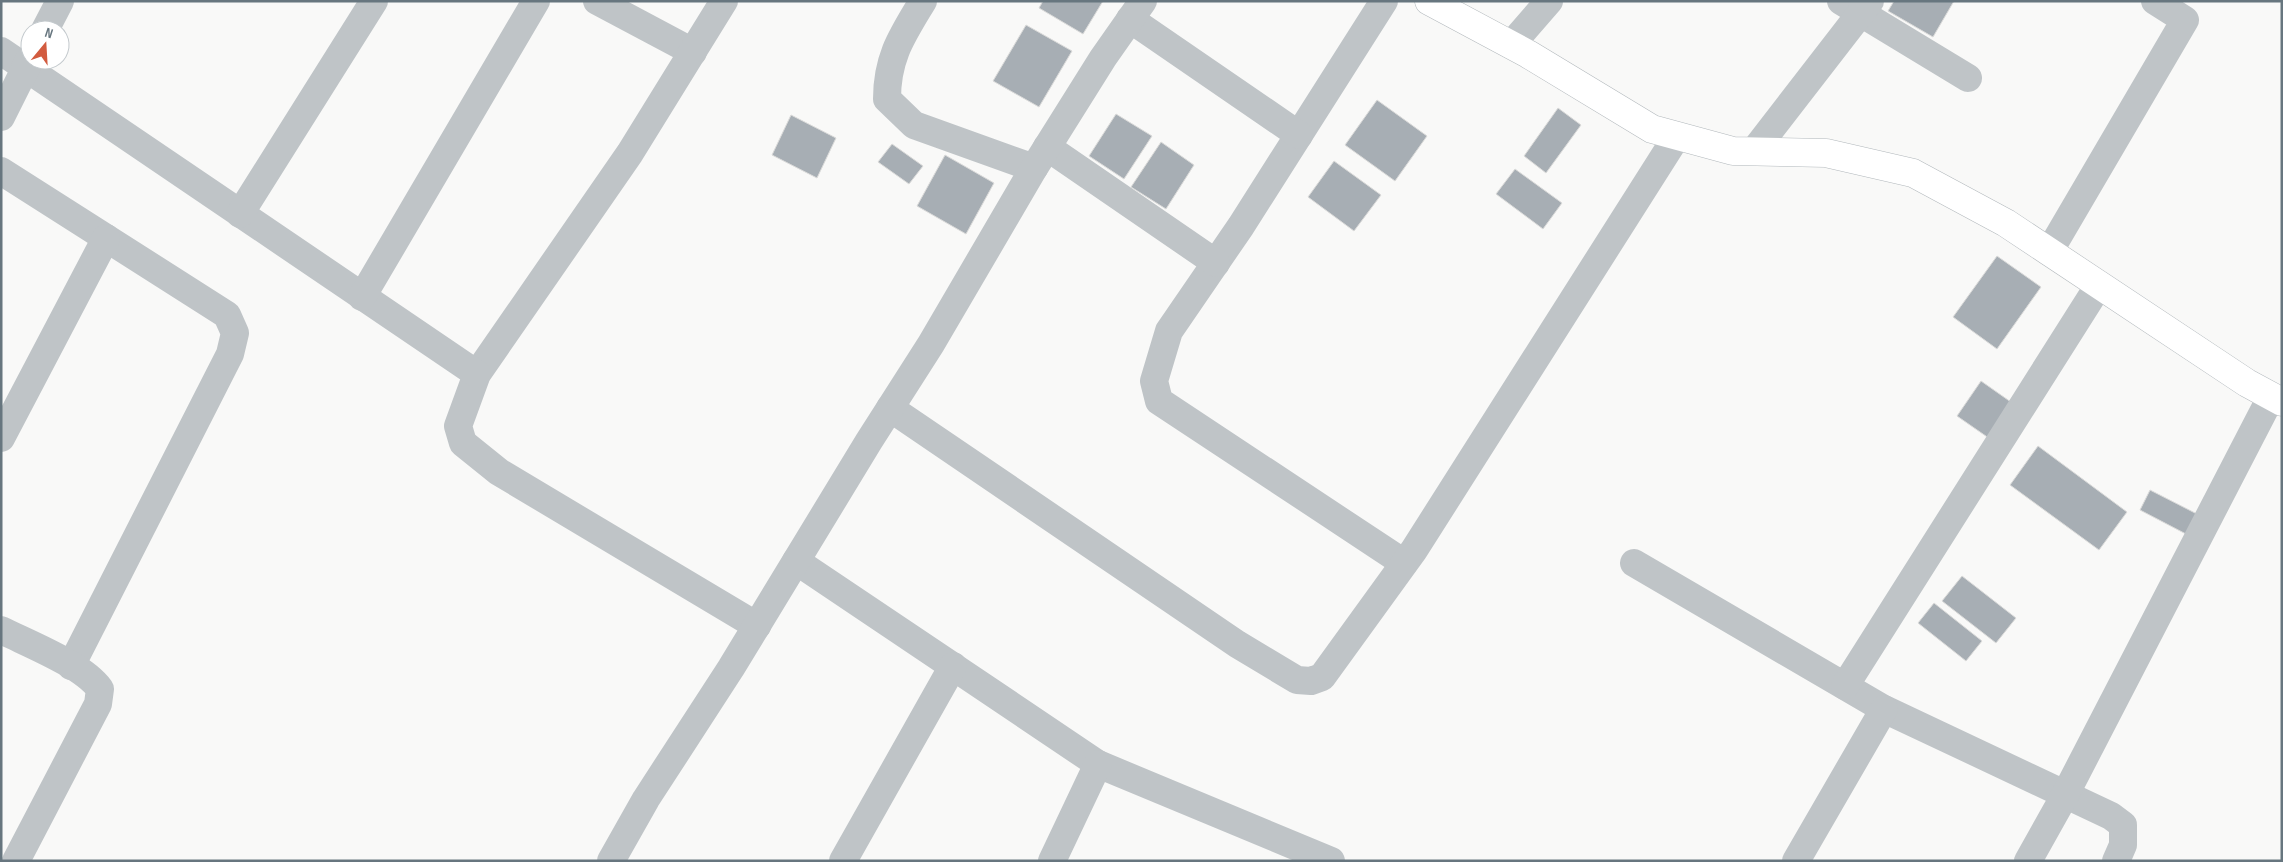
<svg xmlns="http://www.w3.org/2000/svg" width="2283" height="862" font-family="'Sofia Sans Condensed',sans-serif">
  <style>
    .building { fill: #a7aeb4; stroke: #dbdbda }
    .lines { fill: none; stroke-linecap: round; stroke-linejoin: round }
    .secondary-casing { stroke: #b2b8bc; stroke-width: 29 }
    .street { stroke: #bfc4c7; stroke-width: 28 }
    .secondary { stroke: #fff; stroke-width: 28 }
  </style>
  <rect width="100%" height="100%" fill="#f9f9f8"/>
  <!-- building -->
  <g class="building">
    <path d="M1043 1H1103L1083 34 1039 8Z"/>
    <path d="M1894 1H1954L1933 37 1888 11Z"/>
    <path d="M1026 25 1072 51 1039 107 993 81Z"/>
    <path d="M1377 100 1427 136 1395 181 1345 145Z"/>
    <path d="M1558 108 1581 125 1546 173 1524 156Z"/>
    <path d="M1116 114 1152 136 1124 179 1089 156Z"/>
    <path d="M791 115 836 138 817 178 772 155Z"/>
    <path d="M1161 142 1194 165 1166 209 1131 187Z"/>
    <path d="M892 144 923 166 909 184 878 162Z"/>
    <path d="M945 155 994 183 966 234 917 206Z"/>
    <path d="M1334 161 1381 195 1354 231 1308 197Z"/>
    <path d="M1515 169 1562 203 1543 229 1496 194Z"/>
    <path d="M1997 256 2041 287 1997 349 1953 317Z"/>
    <path d="M1981 381 2018 407 1993 441 1957 416Z"/>
    <path d="M2038 446 2127 512 2099 550 2010 485Z"/>
    <path d="M2150 490 2197 514 2186 534 2140 510Z"/>
    <path d="M1962 576 2016 618 1996 643 1942 601Z"/>
    <path d="M1934 603 1982 641 1966 661 1918 623Z"/>
  </g>
  <g class="lines">
    <defs>
      <path id="secondary" d="M1429 1 1528 54 1652 129 1733 151 1826 153 1913 173 2006 223 2247 383 2282 402"/>
    </defs>
    <!-- secondary casing -->
    <use href="#secondary" class="secondary-casing"/>
    <!-- street -->
    <g class="street">
      <path d="M597 1 693 52"/>
      <path d="M724 1 630 153 477 374 458 426 463 443 499 472 757 626"/>
      <path d="M923 1C902 36 887 57 887 99L914 125 1034 168"/>
      <path d="M1384 1 1241 226 1169 331 1154 381 1159 401 1404 563"/>
      <path d="M1841 1 1968 78"/>
      <path d="M1130 19 1299 135"/>
      <path d="M45 30 60 1"/>
      <path d="M1511 45 1549 1"/>
      <path d="M1 51 477 374"/>
      <path d="M1 117 30 59"/>
      <path d="M1047 147 1216 263"/>
      <path d="M1754 151 1870 1"/>
      <path d="M1 171 227 315 235 333 230 354 71 666"/>
      <path d="M240 214 374 1"/>
      <path d="M2049 252 2185 20 2155 1"/>
      <path d="M362 297 536 1"/>
      <path d="M890 408 1237 644 1297 680 1311 681 1322 677 1414 550 1677 136"/>
      <path d="M1 438 106 238"/>
      <path d="M796 561 1098 764 1331 861"/>
      <path d="M1634 563 1884 709 2111 816 2123 825V845L2116 861"/>
      <path d="M1 630C29 644 83 665 100 689L98 704 16 861"/>
      <path d="M1845 686 2099 285"/>
      <path d="M611 861 646 799 731 668 869 441 931 344 1034 168 1103 58 1143 1"/>
      <path d="M843 861 953 666"/>
      <path d="M1052 861 1098 764"/>
      <path d="M1796 861 1884 709"/>
      <path d="M2028 861 2065 795 2271 397"/>
    </g>
    <!-- secondary -->
    <use href="#secondary" class="secondary"/>
  </g>
  <!-- border -->
  <rect width="2283" height="862" fill="none" stroke="#67767f" stroke-width="5"/>
  <!-- north arrow -->
  <g transform="translate(45 45) rotate(18)"><circle r="24" fill="#ffffff" stroke="#c2c8cc"/>
  <path d="M0-4L9 19L0 12L-9 19Z" fill="#d25b3f"/>
  <text y="-8" font-size="14" font-weight="bold" text-anchor="middle" fill="#67767f">N</text>
  </g>
</svg>
